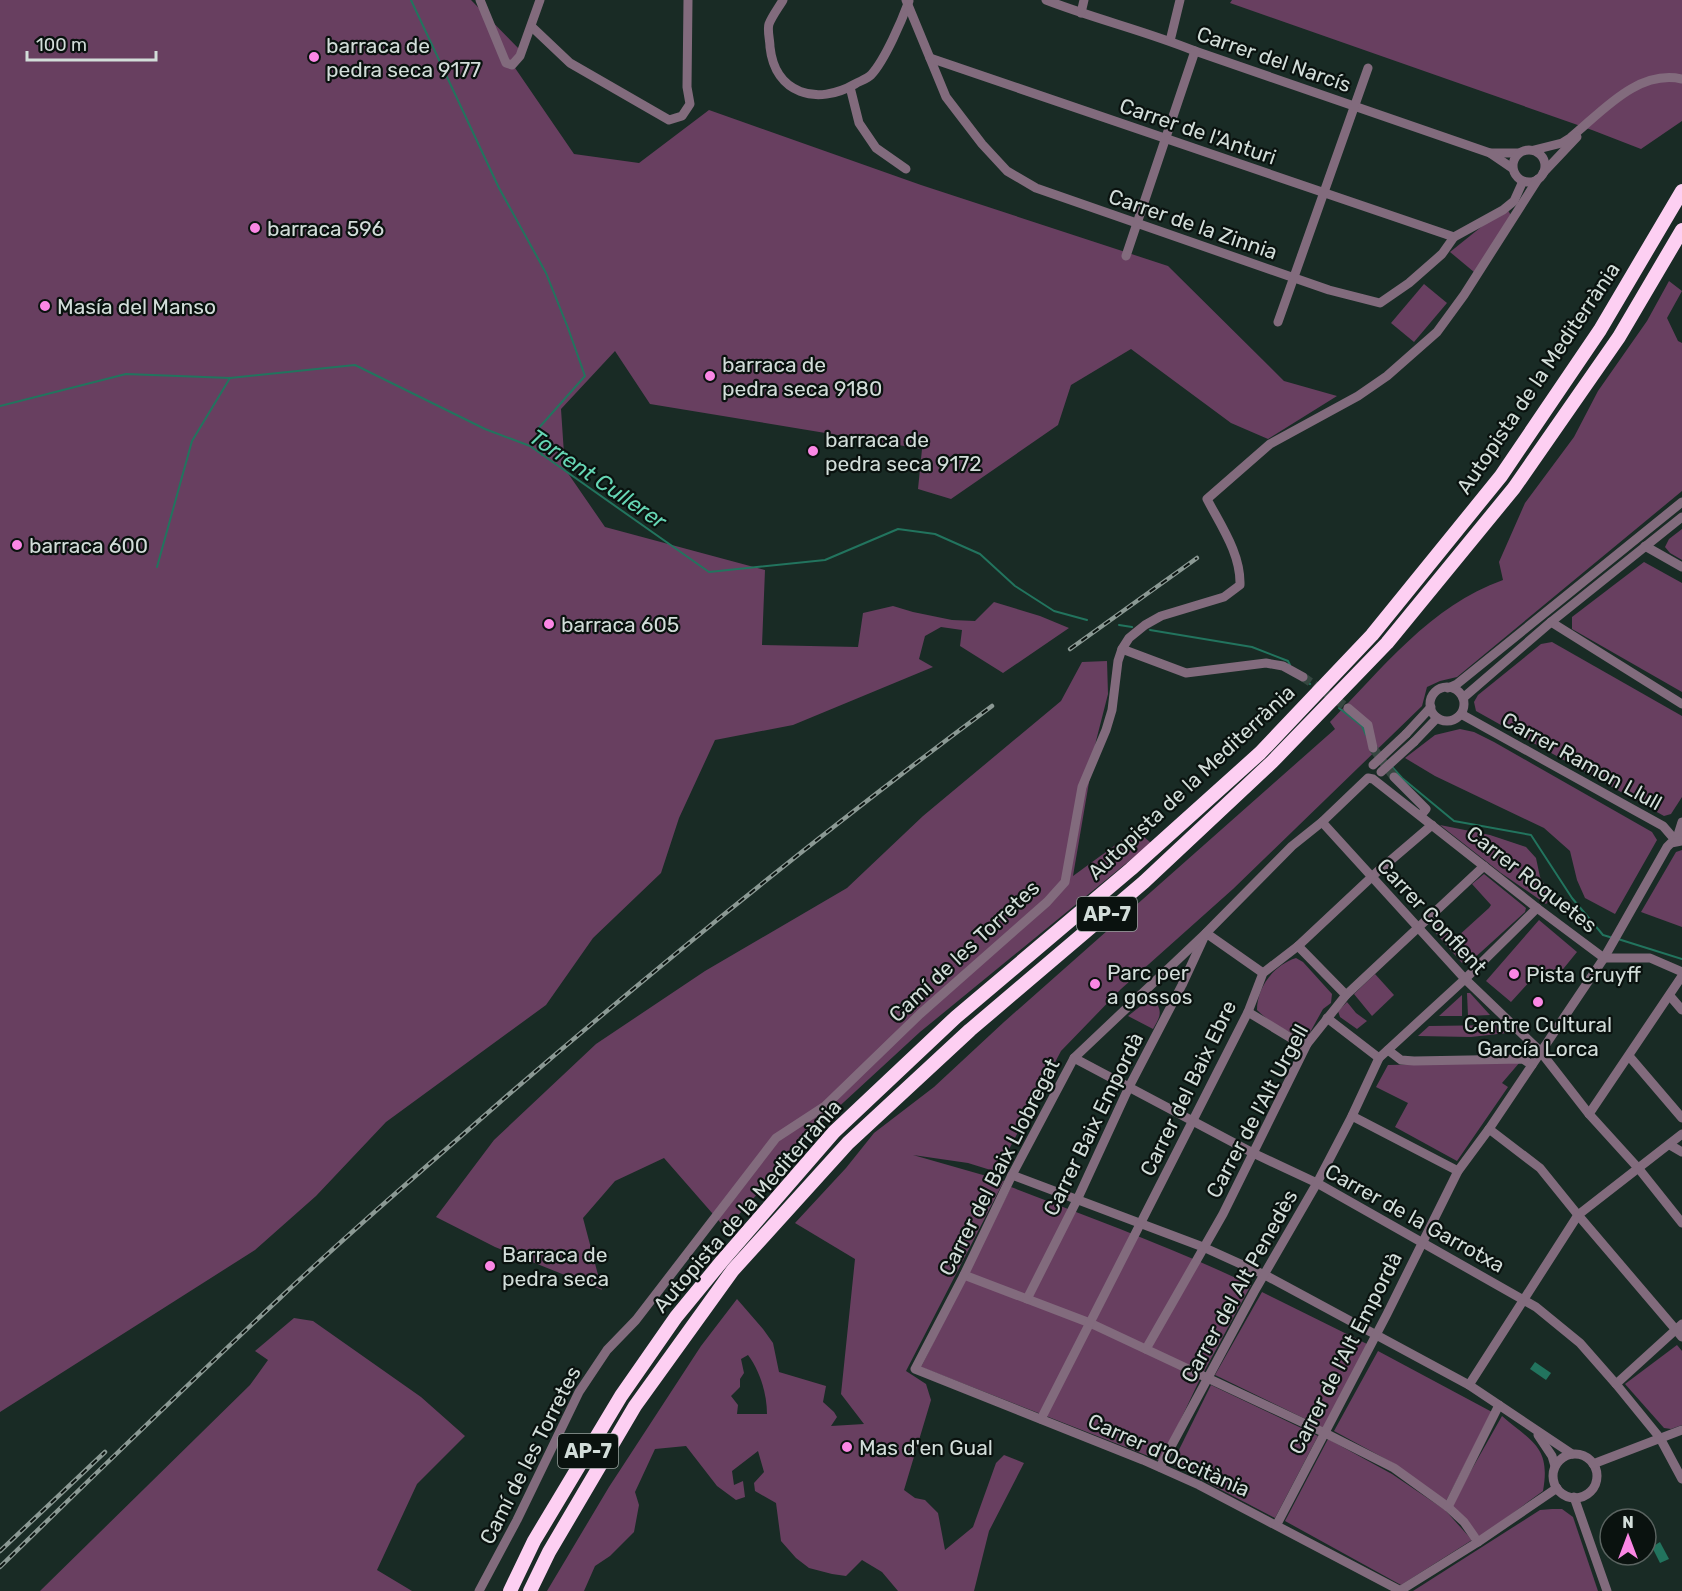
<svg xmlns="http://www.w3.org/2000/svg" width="1682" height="1591" font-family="Rubik,sans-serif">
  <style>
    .green { fill: #683f60; fill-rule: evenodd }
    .water { fill: #22745e }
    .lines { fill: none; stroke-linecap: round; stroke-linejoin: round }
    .stream { stroke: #22745e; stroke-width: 2 }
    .minor-tunnel { stroke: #354640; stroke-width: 9; stroke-dasharray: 9 4.5; stroke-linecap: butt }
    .minor { stroke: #826b7d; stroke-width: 9 }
    .highway { stroke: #fdcff2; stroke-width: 14 }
    .rail-casing { stroke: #8b9994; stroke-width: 4.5 }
    .rail { stroke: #0a120f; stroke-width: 2; stroke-dasharray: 7; stroke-linecap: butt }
    .minor-bridge { stroke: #826b7d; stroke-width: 9 }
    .poi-dot { fill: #fb87e5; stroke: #0a120f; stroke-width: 2 }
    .labels { text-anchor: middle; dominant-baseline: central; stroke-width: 4.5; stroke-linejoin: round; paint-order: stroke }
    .shield { fill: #0a120f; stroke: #96a09c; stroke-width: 1.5 }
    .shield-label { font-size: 20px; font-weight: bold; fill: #d2ddd9 }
    .poi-label { font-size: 21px; fill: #d2ddd9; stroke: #0a120f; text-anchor: start }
    .street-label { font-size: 21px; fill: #d2ddd9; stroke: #0a120f }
    .water-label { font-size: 22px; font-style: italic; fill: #66d7b5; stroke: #0a120f }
  </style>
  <rect width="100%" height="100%" fill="#192b25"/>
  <!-- green -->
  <g class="green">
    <path d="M0 0H471L521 51 513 65 574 154 639 163 709 110 921 185 1168 266 1284 381 1337 396 1268 439 1231 423 1131 349 1071 385 1058 425 951 499 918 489 922 449 650 404 615 351 561 409 565 469 605 527 765 570 762 645 858 647 863 613 893 606 913 612 952 620 975 621 994 602 1040 616 1069 628 1003 673 960 646 962 630 941 627 925 636 919 659 933 667 793 725 715 740 679 818 661 873 593 938 546 1005 386 1122 316 1196 255 1250 0 1412Z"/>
    <path d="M1232 0H1682V121L1641 149 1592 130 1230 3Z"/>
    <path d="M1506 207 1513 219 1474 272 1450 252Z"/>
    <path d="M1669 281 1682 291 1667 318 1678 341 1682 343V491L1457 677 1440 681 1427 687 1422 706 1233 889 1121 989 1061 1051 997 1172 968 1163 913 1155 1004 1181 906 1371 926 1384 931 1400 904 1490 915 1498 925 1500 938 1513 945 1550 973 1527 996 1463 1004 1455 1024 1463 989 1531 974 1591H898L882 1572 862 1560 846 1576 832 1574 809 1568 796 1558 781 1541 776 1503 755 1491 754 1483 764 1472 758 1451 732 1471 734 1485 743 1481 745 1497 736 1500 717 1486 686 1446 655 1449 635 1492 639 1505 634 1532 610 1556 595 1566 584 1591H547L609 1487 701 1346 737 1299 763 1329 773 1343 779 1372 826 1386 823 1402 834 1412 837 1417 831 1426 864 1424 841 1394 855 1259 795 1223 846 1168 874 1133 934 1087 1004 1022 1335 729 1330 722C1381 670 1431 605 1503 580L1499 562 1525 503 1574 437 1598 391 1647 321ZM748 1355C760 1371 767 1394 767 1414H737L738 1405 731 1396 740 1387V1379L744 1373 741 1359Z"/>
    <path d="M1424 284 1447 303 1414 342 1391 323Z"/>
    <path d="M1682 529V560L1670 553 1665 547 1669 539Z"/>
    <path d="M1644 562 1682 583V692L1572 629V617Z"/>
    <path d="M1552 642 1682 716V797L1671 814 1664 816 1476 711 1474 702 1478 695 1541 644Z"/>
    <path d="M1107 661 1108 694 1096 741 1073 876 1136 830 1151 843 920 1032 819 1125 726 1229 664 1158 615 1181 583 1218 602 1290 495 1247 436 1217 494 1140 596 1044 705 971 847 888 923 816 1061 701 1082 662Z"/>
    <path d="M1460 729 1474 732 1494 742 1652 832 1657 840 1615 914 1585 898 1577 880 1570 851 1544 828 1435 776 1405 758 1435 735Z"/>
    <path d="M1440 825 1490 835 1526 847 1536 858 1540 877 1552 898 1546 904 1501 873Z"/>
    <path d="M1682 850V927L1641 912 1676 852Z"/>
    <path d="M1484 874 1526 908 1525 912 1470 962 1462 963 1433 930 1430 925 1438 917 1445 928 1457 937 1489 908 1491 905 1472 884Z"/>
    <path d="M1539 920 1577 952 1555 979 1542 968 1511 1002 1486 981Z"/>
    <path d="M1296 958 1303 962 1332 994 1331 1003 1323 1009 1308 1036C1290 1036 1269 1022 1257 1010 1257 987 1274 965 1296 958Z"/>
    <path d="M1375 974 1394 995 1372 1016 1354 994Z"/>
    <path d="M1467 993H1470L1490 1015 1468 1016Z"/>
    <path d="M1462 995V1016H1439Z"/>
    <path d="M1147 1001 1157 1004C1163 1014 1158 1020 1153 1029L1128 1016Z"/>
    <path d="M1347 1002 1356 1013 1367 1021 1357 1029 1340 1017 1338 1011Z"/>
    <path d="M1499 1025 1507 1033 1471 1037 1418 1036 1429 1026Z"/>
    <path d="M1520 1062 1502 1083 1508 1087 1457 1161 1395 1127 1408 1103 1376 1087 1388 1065Z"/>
    <path d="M1011 1187C1092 1218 1173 1248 1251 1285L1199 1381 1161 1461 921 1367Z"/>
    <path d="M1262 1292 1367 1344 1324 1428 1215 1375Z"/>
    <path d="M294 1318 313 1321 421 1397 465 1436 417 1484 377 1570 412 1591H40L250 1385 268 1360 255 1351Z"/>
    <path d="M1677 1345 1682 1351V1425L1671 1429 1664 1428 1625 1384Z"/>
    <path d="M1378 1351 1492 1412 1446 1501 1393 1463 1334 1431Z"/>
    <path d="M1211 1385 1318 1436 1275 1518 1172 1464Z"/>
    <path d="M1502 1416C1532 1442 1551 1447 1543 1491L1480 1537 1451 1506Z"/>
    <path d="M1328 1439 1392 1474 1445 1510 1472 1540 1401 1585 1285 1521Z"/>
    <path d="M1552 1509H1562L1573 1517 1598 1591H1413L1540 1510Z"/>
  </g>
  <!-- water -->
  <g class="water">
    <path d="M1535 1362 1551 1373 1546 1380 1530 1369Z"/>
    <path d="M1660 1542 1669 1559 1660 1563 1652 1547Z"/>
  </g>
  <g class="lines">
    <!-- stream -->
    <g class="stream">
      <path d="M411 0 499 188 546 273 568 328 585 376 537 430 542 455"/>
      <path d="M0 406 126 374 230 378 355 365 485 429 530 446 709 572 825 560 898 529 935 534 980 554 1015 586 1054 611 1087 620"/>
      <path d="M157 567 192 441 230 378"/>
      <path d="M1119 625 1132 627"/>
      <path d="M1150 630 1252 647 1288 661 1290 665"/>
      <path d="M1305 679 1310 684"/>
      <path d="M1339 708 1362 726 1366 735"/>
      <path d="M1392 767 1402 778 1454 821 1531 835 1572 898 1603 935 1613 938"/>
      <path d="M1618 939 1682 959"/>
    </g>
    <!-- minor-tunnel -->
    <g class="minor-tunnel">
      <path d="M1303 677 1348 708"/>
      <path d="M1373 748 1394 777"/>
    </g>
    <!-- minor -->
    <g class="minor">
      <path d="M480 0 506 63 512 65 520 56 540 0"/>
      <path d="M783 0C779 7 772 16 769 24 767 30 770 40 770 47 775 94 817 106 855 84 860 81 867 79 871 75 885 60 902 20 909 1"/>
      <path d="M906 0 946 97 982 144 1007 171 1036 188 1329 290 1380 303 1409 283 1442 254 1454 237 1503 210 1514 201 1523 181"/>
      <path d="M1046 0C1095 19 1146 31 1195 51L1490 153H1518"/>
      <path d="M1081 13 1084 0"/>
      <path d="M532 27 570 63 669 120 682 116 690 104 687 87 688 0"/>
      <path d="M1170 41 1180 0"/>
      <path d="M930 58 1454 237"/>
      <path d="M850 87 859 123 876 148 906 169"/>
      <circle cx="1529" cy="166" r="16"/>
      <path d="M1534 150 1562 143 1570 138C1601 113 1637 69 1682 79"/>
      <path d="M1490 153 1512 168"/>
      <path d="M1543 173 1577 137"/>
      <path d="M1126 256 1195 51"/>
      <path d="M1278 322 1368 68"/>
      <path d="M1645 546 1682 567"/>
      <path d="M1551 622 1682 704"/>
      <path d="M1122 649 1186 673 1266 663 1283 666 1303 677"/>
      <circle cx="1447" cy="704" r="17"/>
      <path d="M1448 688 1457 684 1682 502"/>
      <path d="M1463 698 1551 622 1682 517"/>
      <path d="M1348 708 1368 725 1373 748"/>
      <path d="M1461 714 1634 810 1663 826 1676 841"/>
      <path d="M1406 734 1431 707"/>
      <path d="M1414 742 1437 718"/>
      <path d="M1394 777 1426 809 1421 815"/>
      <path d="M1322 822 1465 979 1540 1051 1589 1114 1639 1169 1682 1223"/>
      <path d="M1676 841 1682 822"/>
      <path d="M1298 946 1346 995"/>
      <path d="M1670 996 1682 1010"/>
      <path d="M1248 1012 1299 1043 1307 1044"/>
      <path d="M1327 1018 1379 1058"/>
      <path d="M1388 1050 1401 1060 1414 1061 1523 1059 1532 1065"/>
      <path d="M1629 1056 1682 1118"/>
      <path d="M1074 1058 1253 1153 1317 1183 1536 1307 1580 1343 1616 1384 1660 1438 1682 1479"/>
      <path d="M1589 1114 1682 976"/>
      <path d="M1352 1116 1458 1171"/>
      <path d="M1489 1129 1540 1168 1578 1215 1682 1337"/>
      <path d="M1670 1145 1682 1152"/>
      <path d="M1012 1175 1203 1247 1265 1275 1469 1385 1572 1454"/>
      <path d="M964 1275 1090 1323 1325 1433 1394 1468 1448 1507 1464 1522 1478 1542"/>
      <path d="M1027 1299 1077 1200 1129 1087 1182 985 1206 933 1263 973"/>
      <path d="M1146 1349 1223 1214 1307 1044 1346 995 1484 866"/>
      <path d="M1616 1384 1682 1324"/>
      <path d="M1469 1385 1578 1215 1682 1134"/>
      <path d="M1041 1419 1248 1012 1263 973 1298 946 1377 872 1432 825"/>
      <path d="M1538 1435 1552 1456 1555 1466"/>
      <circle cx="1575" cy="1476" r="22"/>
      <path d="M1593 1464 1682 1430"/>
      <path d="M1160 1467 1254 1292 1317 1183 1352 1116 1379 1058 1465 979 1537 908"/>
      <path d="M1574 1497 1607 1591"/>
      <path d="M1448 1507 1499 1405"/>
      <path d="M1277 1524 1387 1314 1458 1171 1489 1129 1604 958 1667 847 1671 843 1682 841"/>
      <path d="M1401 1590 1478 1542 1557 1488"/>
      <path d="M479 1591 517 1520 579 1392 607 1350 636 1320 776 1138 825 1106 920 1014 1047 902 1065 882 1082 787 1106 730 1112 710 1118 661 1122 649 1129 638 1145 625 1161 616 1224 597 1240 585C1241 554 1221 526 1207 499L1270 444 1358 396 1387 376 1437 332 1464 295 1538 179"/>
      <path d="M1401 1591 1199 1485 1143 1460 915 1369 964 1275 1012 1175 1074 1058 1206 933 1292 846 1322 822 1368 778 1373 779 1537 908 1604 958H1650L1682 972"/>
    </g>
    <!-- highway -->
    <g class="highway">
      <path d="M510 1591 534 1541 621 1396 676 1317 722 1261 834 1132 956 1017 1131 869 1260 753 1372 635 1501 476 1600 330 1682 191"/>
      <path d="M530 1591 549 1552 635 1406 733 1270 848 1143 970 1030 1144 882 1272 762 1387 643 1514 488 1619 337 1682 230"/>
    </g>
    <defs>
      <g id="rail">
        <path d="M1070 649 1197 558"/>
        <path d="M0 1551 105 1452"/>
        <path d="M0 1567C93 1476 186 1386 281 1297 355 1227 432 1162 508 1095 665 960 826 829 992 706"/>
      </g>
    </defs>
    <!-- rail casing -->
    <use href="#rail" class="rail-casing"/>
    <!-- rail -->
    <use href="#rail" class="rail"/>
    <!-- minor-bridge -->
    <g class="minor-bridge">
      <path d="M1373 765 1406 734"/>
      <path d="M1381 772 1414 742"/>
    </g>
  </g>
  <!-- markers -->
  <g class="poi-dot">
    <circle cx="314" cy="57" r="6"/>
    <circle cx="255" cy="228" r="6"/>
    <circle cx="45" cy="306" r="6"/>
    <circle cx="710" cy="376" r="6"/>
    <circle cx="813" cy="451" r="6"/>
    <circle cx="17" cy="545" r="6"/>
    <circle cx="549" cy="624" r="6"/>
    <circle cx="1514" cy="974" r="6"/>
    <circle cx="1095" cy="984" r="6"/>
    <circle cx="1538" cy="1002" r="6"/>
    <circle cx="490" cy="1266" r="6"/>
    <circle cx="847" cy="1447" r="6"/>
  </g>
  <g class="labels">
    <!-- shield labels -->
    <g class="shield">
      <rect x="1077" y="897" width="60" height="34" rx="4.5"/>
      <rect x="558" y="1434" width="60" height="34" rx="4.5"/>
    </g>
    <g class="shield-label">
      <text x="1107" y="914">AP-7</text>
      <text x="588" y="1451">AP-7</text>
    </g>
    <!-- poi labels -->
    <g class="poi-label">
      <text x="326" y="45">barraca de<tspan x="326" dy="24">pedra seca 9177</tspan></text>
      <text x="267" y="228">barraca 596</text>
      <text x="57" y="306">Masía del Manso</text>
      <text x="722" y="364">barraca de<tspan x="722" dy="24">pedra seca 9180</tspan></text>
      <text x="825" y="439">barraca de<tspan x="825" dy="24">pedra seca 9172</tspan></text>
      <text x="29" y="545">barraca 600</text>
      <text x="561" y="624">barraca 605</text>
      <text x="1107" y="972">Parc per<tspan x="1107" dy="24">a gossos</tspan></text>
      <text x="1526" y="974">Pista Cruyff</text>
      <text x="1538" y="1024" text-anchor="middle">Centre Cultural<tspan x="1538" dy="24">García Lorca</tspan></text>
      <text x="502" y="1254">Barraca de<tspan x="502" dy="24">pedra seca</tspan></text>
      <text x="859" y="1447">Mas d'en Gual</text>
    </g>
    <!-- street labels -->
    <g class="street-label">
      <text transform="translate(1274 59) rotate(19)">Carrer del Narcís</text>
      <text transform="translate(1198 131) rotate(19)">Carrer de l'Anturi</text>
      <text transform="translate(1193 224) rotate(19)">Carrer de la Zinnia</text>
      <text transform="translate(1538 378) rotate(-56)">Autopista de la Mediterrània</text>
      <text transform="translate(1582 761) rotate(29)">Carrer Ramon Llull</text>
      <text transform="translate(1191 782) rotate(-43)">Autopista de la Mediterrània</text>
      <text transform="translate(1532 879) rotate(38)">Carrer Roquetes</text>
      <text transform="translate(1432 916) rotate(47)">Carrer Conflent</text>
      <text transform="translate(964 951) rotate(-43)">Camí de les Torretes</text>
      <text transform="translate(1188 1088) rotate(-64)">Carrer del Baix Ebre</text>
      <text transform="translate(1257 1111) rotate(-62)">Carrer de l'Alt Urgell</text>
      <text transform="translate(1093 1124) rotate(-64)">Carrer Baix Empordà</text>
      <text transform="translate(999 1167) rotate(-63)">Carrer del Baix Llobregat</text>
      <text transform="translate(747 1206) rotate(-49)">Autopista de la Mediterrània</text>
      <text transform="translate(1415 1218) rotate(29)">Carrer de la Garrotxa</text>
      <text transform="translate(1239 1286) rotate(-61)">Carrer del Alt Penedès</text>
      <text transform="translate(1345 1353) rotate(-63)">Carrer de l'Alt Empordà</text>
      <text transform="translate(530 1455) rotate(-63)">Camí de les Torretes</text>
      <text transform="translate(1169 1455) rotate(24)">Carrer d'Occitània</text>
    </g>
    <!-- water labels -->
    <g class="water-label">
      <text transform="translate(598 479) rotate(34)">Torrent Cullerer</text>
    </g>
  </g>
  <!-- north arrow -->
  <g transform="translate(1628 1537)"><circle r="28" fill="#0a120f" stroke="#5a6360" stroke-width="1.5"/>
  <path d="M0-4.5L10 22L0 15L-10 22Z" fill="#fb87e5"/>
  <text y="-9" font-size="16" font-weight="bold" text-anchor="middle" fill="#d2ddd9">N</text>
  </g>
  <!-- scale -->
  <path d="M27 51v9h129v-9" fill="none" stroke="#d2ddd9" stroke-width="3"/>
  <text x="36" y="51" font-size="18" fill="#d2ddd9" stroke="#0a120f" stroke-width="4.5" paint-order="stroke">100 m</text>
</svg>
